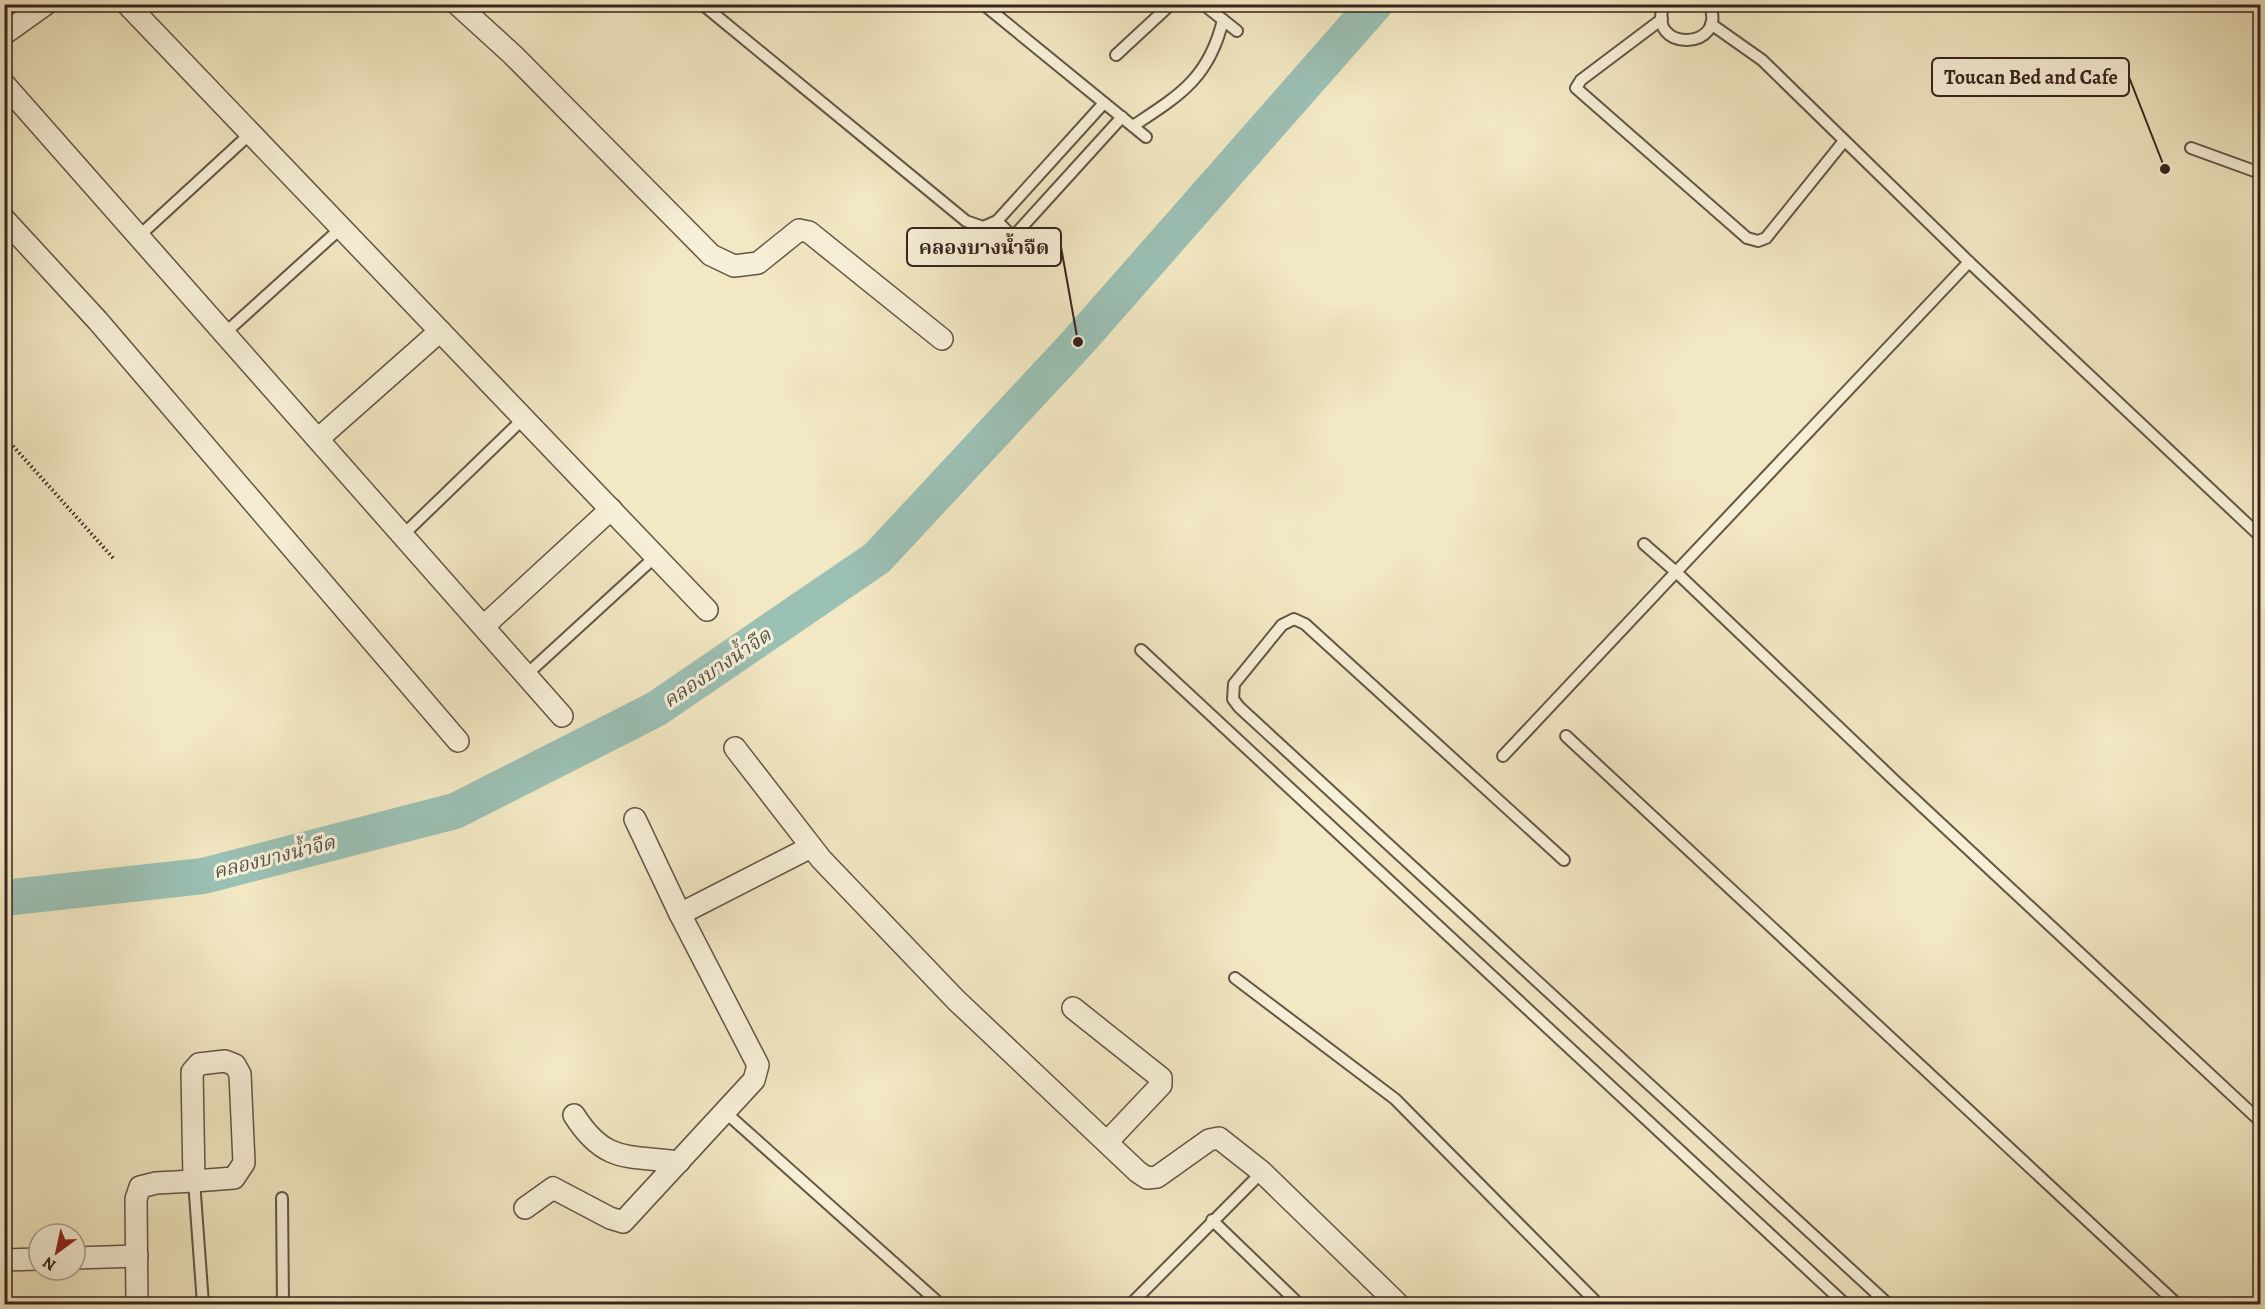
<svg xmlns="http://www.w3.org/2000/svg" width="2265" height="1309" font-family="Alegreya,'Noto Serif Thai',serif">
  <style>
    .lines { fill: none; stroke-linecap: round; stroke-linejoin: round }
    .river { stroke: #9bc0b4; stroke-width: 36 }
    .lane-casing { stroke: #655547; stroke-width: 14 }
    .street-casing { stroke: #655547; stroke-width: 24 }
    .path { stroke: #36241e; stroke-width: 4; stroke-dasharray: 1.5 3; stroke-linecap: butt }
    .lane { stroke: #f7f0d8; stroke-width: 10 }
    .street { stroke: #f7f0d8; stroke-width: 21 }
    .labels { text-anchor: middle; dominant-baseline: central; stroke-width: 6; stroke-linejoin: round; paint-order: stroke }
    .water-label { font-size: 20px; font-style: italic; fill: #54534b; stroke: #f7f0d8 }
    .leader { fill: none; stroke: #36241e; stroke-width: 2 }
    .callout-dot { fill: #36241e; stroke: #f7f0d8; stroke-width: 2 }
    .callout { fill: #f7f0d8; stroke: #36241e; stroke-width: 2 }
    .callout-label { font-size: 20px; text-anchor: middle; font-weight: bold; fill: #36241e }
  </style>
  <rect width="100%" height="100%" fill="#f2e8c3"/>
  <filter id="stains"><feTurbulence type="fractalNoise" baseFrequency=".00333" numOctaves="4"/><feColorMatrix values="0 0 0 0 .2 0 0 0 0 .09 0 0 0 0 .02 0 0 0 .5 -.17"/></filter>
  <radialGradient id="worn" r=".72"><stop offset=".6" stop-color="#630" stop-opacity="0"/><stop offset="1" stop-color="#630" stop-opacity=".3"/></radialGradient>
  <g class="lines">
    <!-- river -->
    <path class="river" d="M4 898 203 876 455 811 656 709 877 558 1078 342 1375 4"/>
    <defs>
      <g id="lane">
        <path d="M702 4 966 221 983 227 997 221 1104 103"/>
        <path d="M983 4 1146 137"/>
        <path d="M1203 4 1237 31"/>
        <path d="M1664 4C1645 54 1730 50 1709 4"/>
        <path d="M1662 19 1581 80 1576 88 1747 238 1758 241 1766 238 1844 141"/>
        <path d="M1711 24 1762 60 1969 262 2260 536"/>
        <path d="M1116 55 1171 4"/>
        <path d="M1133 126C1180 95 1209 78 1223 20"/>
        <path d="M2191 148 2260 173"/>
        <path d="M997 221 1013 237 1122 117"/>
        <path d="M139 236 251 133"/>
        <path d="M1969 262 1676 572 1895 781 2260 1121"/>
        <path d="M225 333 341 228"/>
        <path d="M403 535 524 418"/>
        <path d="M1141 650 1845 1304"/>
        <path d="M526 675 656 556"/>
        <path d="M1566 736 2177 1304"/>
        <path d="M1503 756 1676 572 1644 544"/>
        <path d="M1564 860 1305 624 1294 619 1282 625 1234 684 1233 699 1239 707 1888 1304"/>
        <path d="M1235 978 1395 1099 1598 1304"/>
        <path d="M725 1112 940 1304"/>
        <path d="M194 1181 203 1304"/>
        <path d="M282 1198 283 1304"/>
        <path d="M1212 1220 1299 1304"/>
        <path d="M1131 1304 1262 1172"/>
      </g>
      <g id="street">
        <path d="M127 4 707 610"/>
        <path d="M457 4 513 55 711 255 734 266 758 263 799 230 809 232 942 339"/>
        <path d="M4 34 46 4"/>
        <path d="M4 84 562 716"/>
        <path d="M4 219 98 321 458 741"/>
        <path d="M318 439 440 331"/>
        <path d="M484 626 611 509"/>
        <path d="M735 748 821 859 956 1000 1138 1172 1147 1178 1157 1177 1209 1140 1219 1138 1262 1172 1398 1304"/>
        <path d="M635 819 680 914"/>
        <path d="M1073 1008 1161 1078V1085L1108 1141"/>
        <path d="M225 1061 235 1065 240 1074 244 1163 234 1178 194 1181 192 1072 199 1064Z"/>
        <path d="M574 1115C605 1164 628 1155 679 1162"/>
        <path d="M525 1208 553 1188 610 1218 623 1222 754 1080 758 1065 680 914 811 847"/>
        <path d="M75 1258 137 1256"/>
        <path d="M4 1260 39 1259"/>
        <path d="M137 1304 136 1199 140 1187 156 1183 194 1181"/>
      </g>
    </defs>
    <!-- lane casing -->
    <use href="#lane" class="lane-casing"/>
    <!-- street casing -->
    <use href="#street" class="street-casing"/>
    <!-- path -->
    <path class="path" d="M4 436 114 559"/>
    <!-- lane -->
    <use href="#lane" class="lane"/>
    <!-- street -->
    <use href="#street" class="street"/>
  </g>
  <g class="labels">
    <!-- water labels -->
    <g class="water-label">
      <text transform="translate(717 668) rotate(-34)">คลองบางน้ำจืด</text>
      <text transform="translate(274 857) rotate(-14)">คลองบางน้ำจืด</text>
    </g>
  </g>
  <!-- callouts -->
  <path class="leader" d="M2165 169L2129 77M1078 342L1061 247"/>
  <g class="callout-dot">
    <circle cx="2165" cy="169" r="6"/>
    <circle cx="1078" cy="342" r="6"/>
  </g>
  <g class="callout">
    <rect x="1932" y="58" width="197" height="38" rx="6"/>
    <rect x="907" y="228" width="154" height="38" rx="6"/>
  </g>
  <g class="callout-label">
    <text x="2031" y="84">Toucan Bed and Cafe</text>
    <text x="984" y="254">คลองบางน้ำจืด</text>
  </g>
  <!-- margin -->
  <rect width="2265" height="1309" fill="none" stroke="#f2e8c3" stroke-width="24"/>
  <rect x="6" y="6" width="2253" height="1297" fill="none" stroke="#36241e" stroke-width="3"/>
  <rect x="12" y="12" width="2241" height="1285" fill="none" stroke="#36241e" stroke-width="1.5"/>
  <!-- north arrow -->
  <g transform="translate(57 1252) rotate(213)"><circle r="28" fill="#f7f0d8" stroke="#aa9e8e" stroke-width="1.5"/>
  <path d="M0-4.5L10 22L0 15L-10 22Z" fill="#8f2418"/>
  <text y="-9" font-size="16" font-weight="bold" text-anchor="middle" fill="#36241e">N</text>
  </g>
  <rect width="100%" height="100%" filter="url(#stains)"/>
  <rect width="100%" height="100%" fill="url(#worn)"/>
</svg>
